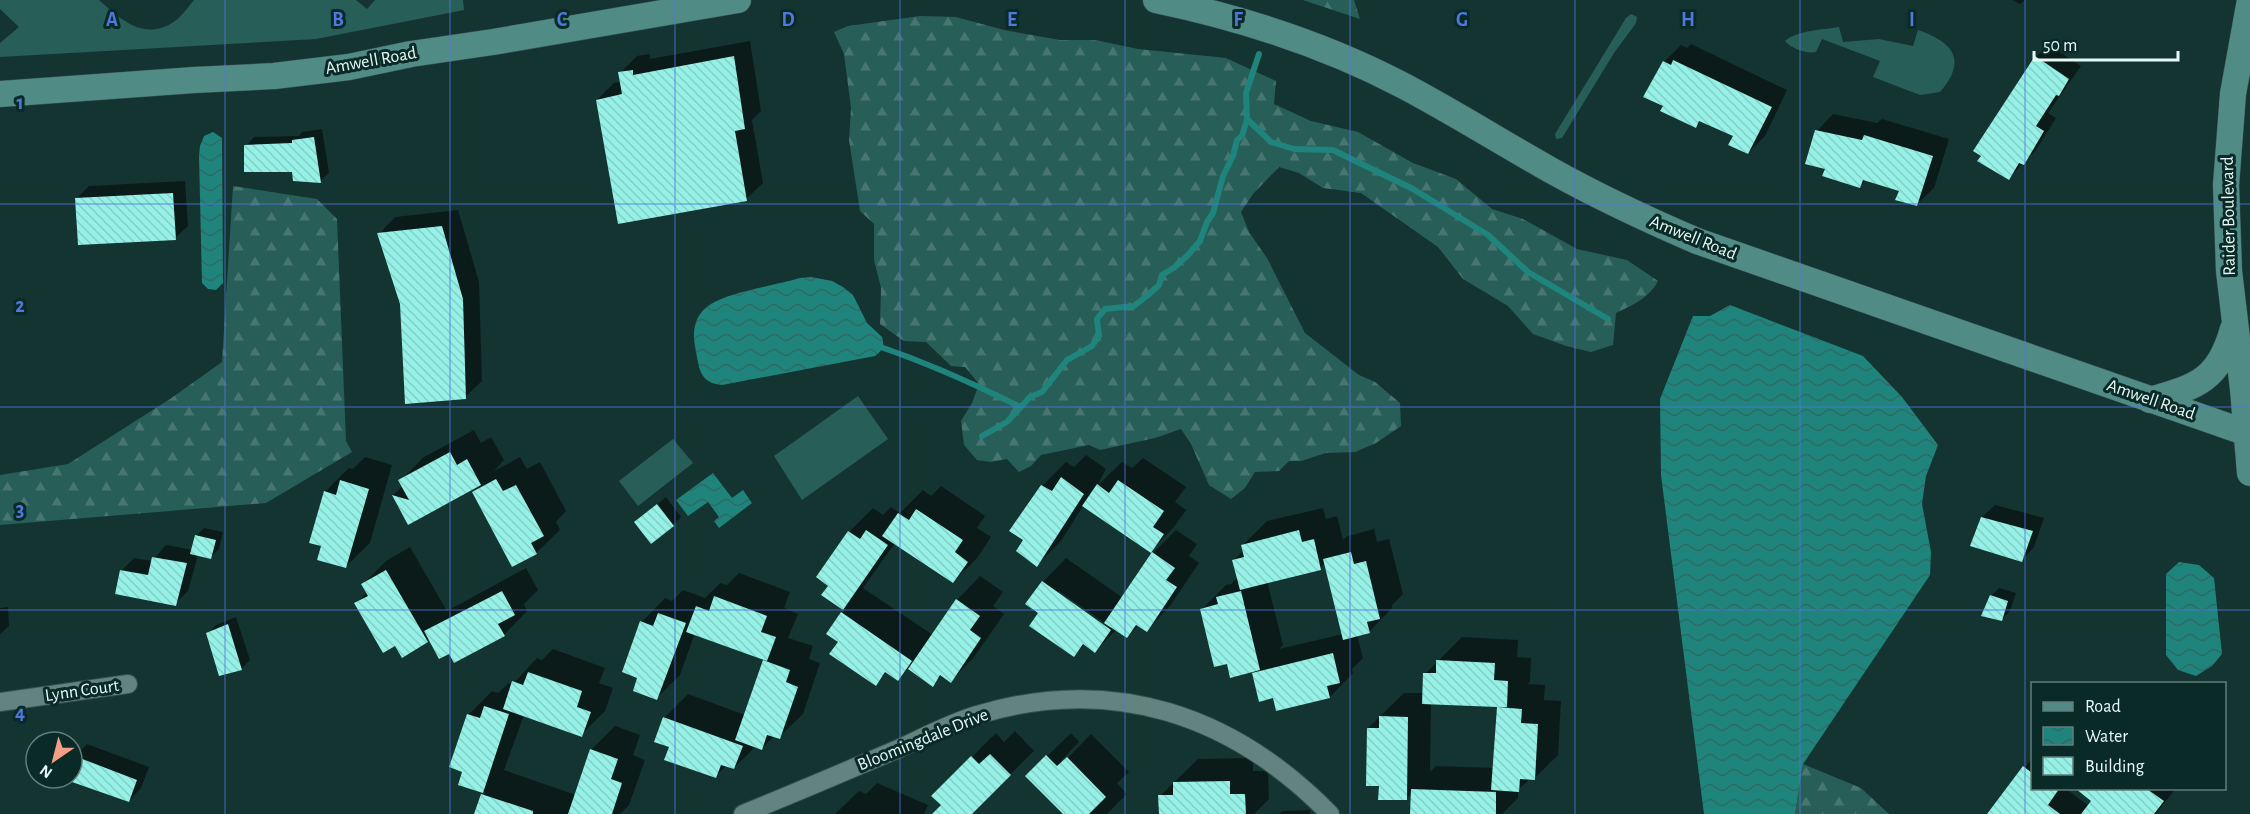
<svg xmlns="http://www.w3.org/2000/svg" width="2250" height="814" font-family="'Alegreya Sans',sans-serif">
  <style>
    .grass { fill: #285e58 }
    .forest { fill: url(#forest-firs) }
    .water { fill: url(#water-waves) }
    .shadow { fill: #0007; fill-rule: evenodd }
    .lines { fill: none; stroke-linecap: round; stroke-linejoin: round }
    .stream { stroke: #1f847b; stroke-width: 6 }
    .building { fill: url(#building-back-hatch) }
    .street-casing { stroke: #37504d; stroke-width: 20 }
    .secondary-casing { stroke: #37504d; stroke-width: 27 }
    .street { stroke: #62837f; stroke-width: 18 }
    .secondary { stroke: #518b85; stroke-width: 26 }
    .grid { fill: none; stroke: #5079e0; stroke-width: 1.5; stroke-opacity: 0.55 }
    .labels { text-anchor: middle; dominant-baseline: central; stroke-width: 6; stroke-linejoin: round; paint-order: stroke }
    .street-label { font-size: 18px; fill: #e7f9f6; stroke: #092a27 }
    .grid-label { font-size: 20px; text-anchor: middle; font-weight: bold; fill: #5079e0; stroke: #092a27; stroke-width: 6; stroke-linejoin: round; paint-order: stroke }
  </style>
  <defs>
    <pattern id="forest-firs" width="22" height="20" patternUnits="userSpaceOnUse" patternTransform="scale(1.5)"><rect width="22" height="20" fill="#285e58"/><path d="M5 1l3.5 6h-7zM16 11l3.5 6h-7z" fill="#477671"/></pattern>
    <pattern id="water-waves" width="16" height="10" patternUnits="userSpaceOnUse" patternTransform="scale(1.5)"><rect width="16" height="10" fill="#1f847b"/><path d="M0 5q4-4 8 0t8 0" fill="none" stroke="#306a65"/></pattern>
    <pattern id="building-back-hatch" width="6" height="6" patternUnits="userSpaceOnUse" patternTransform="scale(1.5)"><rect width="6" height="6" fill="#95f0e5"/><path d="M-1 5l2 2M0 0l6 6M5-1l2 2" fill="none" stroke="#85cfc6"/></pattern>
  </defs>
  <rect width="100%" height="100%" fill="#143431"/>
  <!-- grass -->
  <g class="grass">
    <path d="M0 0H99C121 20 145 42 175 21 182 16 188 7 194 0H356L367 9 375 0H463L464 10 316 39 0 57V43L19 27 0 9Z"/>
    <path d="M1631 14 1637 17 1636 23 1614 53 1562 138 1556 139 1555 134 1626 18Z"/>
    <path d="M1839 27 1843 42 1879 39 1913 46 1918 30C1953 42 1968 60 1940 92L1920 95 1873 77 1880 61 1822 39 1816 52C1806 54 1792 49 1785 41 1798 30 1822 30 1839 27Z"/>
    <path d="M858 396 888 439 802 500 774 456Z"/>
    <path d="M673 439 693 463 638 506 619 481Z"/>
  </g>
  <!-- forest -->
  <g class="forest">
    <path d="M1303 0H1354L1360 19Z"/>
    <path d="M920 16 956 17 1004 30 1060 40H1095L1138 49 1226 58 1276 81 1274 104 1311 121 1358 132 1413 163 1456 179 1492 209 1523 219 1577 249 1627 260 1658 281C1649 298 1633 305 1616 313L1613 345 1591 352 1566 346 1533 334 1508 306 1463 279 1438 247 1361 193 1323 188 1299 173 1279 167 1253 194 1241 212 1249 232 1267 258 1305 333 1359 375 1375 382 1400 403 1401 426 1376 443 1355 452 1326 453 1301 461H1289L1279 471 1255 472 1245 488 1231 499 1209 485 1191 444 1181 429 1155 438 1100 450 1089 445 1041 455 1031 466 1019 472 1007 459 991 462 977 460 964 445 961 421 972 403 979 384 965 367 951 366 926 342 904 341 880 324 881 288 874 260V224L860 211 849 140 851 108 844 54 834 32 848 26Z"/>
    <path d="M233 186 317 199 337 219 346 441 352 452 266 503 0 525V475L68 464 170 399 222 362Z"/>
    <path d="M1803 764 1861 788 1889 814H1795Z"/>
  </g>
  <!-- water -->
  <g class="water">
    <path d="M213 132 222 138 223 283 216 290 208 289 202 283 199 156 200 146 204 136Z"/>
    <path d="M811 277 832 281 843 287 853 295 867 323 882 337C885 346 882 351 875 356L722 385C707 384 700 376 698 362 696 351 692 337 695 326 697 316 703 309 711 304 730 292 777 285 800 278Z"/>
    <path d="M1730 305 1863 356 1902 397 1938 445 1926 476 1922 504 1931 552 1930 575 1803 764 1795 814H1704L1661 475 1660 399 1693 316H1710Z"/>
    <path d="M713 473 732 498 743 490 752 503 719 528 714 521 719 517 708 502 688 516 676 500Z"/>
    <path d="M2179 562 2199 565 2214 578 2222 654 2212 666 2196 676 2178 670 2166 655V574Z"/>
  </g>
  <!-- shadow -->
  <g class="shadow">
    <path d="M2013 0H2025L2020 4Z"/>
    <path d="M750 41 761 111 752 120 763 183 746 199 597 100 614 83 621 82 620 73 637 56 649 54 650 59Z"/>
    <path d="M1691 44 1787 90 1765 136 1748 153 1735 136 1701 121 1695 126 1665 105 1664 62 1681 45 1687 48Z"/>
    <path d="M2049 45 2081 66 2048 113 2056 118 2036 150 2009 178 2036 57Z"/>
    <path d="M1833 114 1877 123 1882 119 1949 139 1934 188 1917 204 1901 190 1866 180 1860 186 1827 168 1817 131Z"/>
    <path d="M322 129 329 173 320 181 294 171 246 146 254 137 299 136 302 132Z"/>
    <path d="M185 181 188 226 175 238 77 198 89 186Z"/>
    <path d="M458 210 479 282 482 381 465 397 401 304 379 234 395 217Z"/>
    <path d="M474 430 481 443 491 437 504 460 494 471 520 457 527 469 540 462 566 511 556 522 560 530 536 553 474 492 484 482 409 523 393 495 403 486 400 481 424 457Z"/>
    <path d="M1086 455 1106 469 1097 486 1122 462 1132 468 1143 458 1186 487 1175 502 1186 510 1174 527 1151 551 1083 506 1061 541 1037 565 1025 539 1011 531 1042 486 1066 462 1074 467Z"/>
    <path d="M365 457 392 465 370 543 346 566 323 545 325 492 349 468 353 469Z"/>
    <path d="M941 486 985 516 977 528 991 537 977 558 953 582 895 543 863 588 933 635 957 600 980 576 1003 592 993 606 1004 614 974 657 951 681 942 675 932 685 909 668 898 679 887 672 876 684 840 642 842 613 845 610 823 595 830 585 818 577 849 532 873 508 883 515 891 507 900 513 923 490 931 496Z"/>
    <path d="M666 497 681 517 673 525 636 522Z"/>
    <path d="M1995 505 2044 518 2034 547 2022 560 1982 517Z"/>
    <path d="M1323 508 1326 519 1337 516 1343 540 1348 536 1374 529 1377 542 1389 539 1403 594 1392 605V608L1369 632 1357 635 1363 658 1352 669 1353 673 1330 697 1274 696 1253 673 1257 670 1228 662 1202 609 1226 585 1231 584 1238 577 1234 560 1244 550 1243 545 1267 521ZM1325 563 1343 634 1279 649 1283 645 1267 581 1320 568Z"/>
    <path d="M204 528 223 532 219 549 211 557 198 555 188 591 175 604 121 571 134 558 152 561 166 545 193 550 196 536Z"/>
    <path d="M1176 530 1197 544 1189 556 1199 563 1170 606 1147 630 1139 625 1127 636 1117 629 1095 651 1085 644 1074 655 1040 613 1043 582 1066 558 1123 598 1153 553ZM1059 591 1110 627 1109 630 1057 593Z"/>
    <path d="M410 547 447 611 526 568 538 590 524 604 527 611 504 635 450 652 430 638 427 641 395 644 356 604 367 592 363 584 386 561Z"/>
    <path d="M739 573 790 592 784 608 798 614 788 638 813 646 809 659 820 663 803 714 779 737 774 736 762 748 756 746 734 768 727 765 716 776 671 747 664 718 688 694 745 715 765 659 695 633 680 675 657 698 639 677 623 672 642 622 665 598 672 601 683 590 705 598 720 583 727 585Z"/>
    <path d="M1999 588 2016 593 2010 611 2001 620 1991 596Z"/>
    <path d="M8 607 9 626 0 634V608Z"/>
    <path d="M236 617 250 660 242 668 220 675 207 634 216 625Z"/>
    <path d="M1462 637 1518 640 1517 657 1531 658 1530 682 1528 684 1545 685 1544 700 1561 701 1558 755 1534 779 1531 778 1518 790V798L1502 814H1412L1413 793 1406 799 1380 785 1368 728 1404 693H1424L1425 674ZM1431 702 1498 705 1494 768 1436 766 1430 772Z"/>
    <path d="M553 649 605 668 599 683 613 688 605 711 581 735 524 715 504 770 576 795 591 750 615 726 640 735 633 755 645 760 629 805 620 814H476L485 792 460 784 464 771 468 715 492 691 498 693 509 683 513 684 537 658 542 660Z"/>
    <path d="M1015 731 1034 751 970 814H934L943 805 933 796 996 733 1004 742Z"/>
    <path d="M1071 733 1079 742 1061 761 1063 763 1091 734 1129 772 1117 783 1127 794 1107 814H1065L1027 776Z"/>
    <path d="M87 744 149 767 141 788 129 801 68 779 72 778 74 757Z"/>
    <path d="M1253 758V771H1268L1269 799 1254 814H1157L1160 811V796L1198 759Z"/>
    <path d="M2032 758V788H2065L2089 806 2093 800 2078 788H2176L2156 814H1989Z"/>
    <path d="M877 783 928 805 924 814H835L859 791 866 794Z"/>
    <path d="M1310 810V814H1279L1282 811Z"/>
  </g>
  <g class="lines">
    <!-- stream -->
    <g class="stream">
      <path d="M1259 54 1246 93 1247 119 1271 142 1294 149 1333 150 1413 189 1488 235 1528 272 1608 319"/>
      <path d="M875 345C925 362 973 383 1020 407"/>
      <path d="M982 436 1007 422 1030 397 1042 392 1067 360 1092 346 1099 336 1097 319 1105 309 1134 306 1148 295 1159 285 1162 275 1175 267 1189 254 1200 241 1207 222 1213 213 1223 176 1233 156 1237 140 1242 136 1247 119"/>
    </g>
  </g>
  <!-- building -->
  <g class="building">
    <path d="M734 56 745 129 735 131 747 201 618 224 596 100 622 94 618 72 633 70V75Z"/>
    <path d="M2035 56 2069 79 2059 96 2056 95 2036 126 2044 131 2024 165 2019 163 2009 180 1977 161 1981 156 1973 151Z"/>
    <path d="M1673 60 1772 107 1748 154 1728 145 1733 136 1699 121 1696 128 1660 111 1663 106 1643 97 1663 61 1671 65Z"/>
    <path d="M1815 130 1862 140 1864 135 1933 156 1917 206 1895 200 1899 191 1863 180 1860 188 1822 176 1825 169 1805 164Z"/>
    <path d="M314 137 321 183 293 181 292 172H244V145L292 143V140Z"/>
    <path d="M173 193 176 240 78 245 75 198Z"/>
    <path d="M442 226 463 299 466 399 405 404 400 304 377 233Z"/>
    <path d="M450 452 457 465 467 459 481 485 408 525 392 495 409 500 398 480Z"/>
    <path d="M1061 477 1084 494 1037 567 1016 551 1023 540 1009 531 1041 485 1052 491Z"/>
    <path d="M496 479 503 491 516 485 544 536 531 543 537 554 512 567 472 492Z"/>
    <path d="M340 480 369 489 346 568 317 560 321 546 309 543 324 491 336 495Z"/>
    <path d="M1118 480 1164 511 1153 527 1164 534 1151 553 1082 506 1097 484 1109 493Z"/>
    <path d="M657 504 674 526 651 544 634 522Z"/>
    <path d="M916 509 963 540 955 552 968 562 953 583 882 536 898 513 909 520Z"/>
    <path d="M1981 517 2033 531 2022 562 1970 546Z"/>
    <path d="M866 530 888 545 843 610 821 595 828 586 816 577 848 531 860 539Z"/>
    <path d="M1299 530 1302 542 1314 539 1321 570 1240 590 1232 560 1244 557 1241 545Z"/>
    <path d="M195 535 216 540 211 559 190 554Z"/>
    <path d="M1152 552 1175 568 1166 580 1177 587 1147 632 1136 625 1127 638 1104 623Z"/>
    <path d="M1351 552 1354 564 1366 561 1380 619 1367 622 1370 633 1343 640 1323 559Z"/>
    <path d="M152 557 187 563 176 606 115 594 120 570 148 575Z"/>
    <path d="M386 570 428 642 402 658 395 646 383 653 354 603 368 596 361 584Z"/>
    <path d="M1042 581 1111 630 1095 653 1083 644 1074 657 1029 626 1038 613 1025 604Z"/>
    <path d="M502 591 515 615 498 624 505 636 454 663 449 654 439 659 424 631Z"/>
    <path d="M1241 591 1260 670 1230 678 1227 664 1214 667 1200 609 1218 604 1216 597Z"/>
    <path d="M1990 595 2008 601 2002 621 1981 616Z"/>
    <path d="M714 596 767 616 761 632 776 637 767 661 686 632 696 606 709 611Z"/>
    <path d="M956 599 980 616 970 630 981 638 951 683 940 675 933 687 908 669Z"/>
    <path d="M841 612 912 661 898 681 885 672 876 686 829 654 838 642 826 634Z"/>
    <path d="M658 613 686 623 657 700 633 691 637 678 622 672 640 621 653 626Z"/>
    <path d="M228 624 242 670 219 676 206 633Z"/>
    <path d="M1333 653 1340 683 1327 686 1330 698 1276 711 1273 698 1259 702 1252 673Z"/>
    <path d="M763 660 790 670 786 682 798 687 780 739 767 735 762 750 735 740Z"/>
    <path d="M1436 660 1495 663 1494 680 1508 681 1507 707H1498L1522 709 1521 723 1538 724 1535 780 1520 779 1519 792 1491 790 1497 707 1422 704 1423 673H1436Z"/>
    <path d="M528 672 582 691 577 707 591 712 582 737 503 709 512 681 523 685Z"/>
    <path d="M484 706 509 714 483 793 458 785 462 772 449 767 467 714 480 718Z"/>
    <path d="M1379 716 1408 717 1407 800H1378L1379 786H1366L1367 728H1379Z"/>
    <path d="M663 717 743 746 734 769 721 765 716 778 664 760 669 747 654 742Z"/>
    <path d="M590 749 618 759 611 779 622 783 612 814H568Z"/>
    <path d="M990 754 1011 775 972 814H932L941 805 931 796 971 756 979 764Z"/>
    <path d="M72 755 137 780 129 802 72 782Z"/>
    <path d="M1046 755 1057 766 1067 757 1106 797 1089 814H1063L1025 776Z"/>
    <path d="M2023 766 2032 773V789H2059L2048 805 2060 814H1987Z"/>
    <path d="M1230 781V794H1245L1246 814H1159L1158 795H1173V782Z"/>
    <path d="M1411 789 1496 792V814H1410Z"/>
    <path d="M2076 789H2147L2164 801 2154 814H2081L2091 801Z"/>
    <path d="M481 794 533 811V814H474Z"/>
  </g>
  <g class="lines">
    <defs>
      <g id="street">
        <path d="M0 702 128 684"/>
        <path d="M743 814C795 793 846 771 898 749 924 737 950 723 977 715 1113 674 1233 715 1330 814"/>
      </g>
      <g id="secondary">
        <path d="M1156 0C1242 18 1326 45 1404 86 1455 113 1504 144 1554 172 1601 198 1648 220 1697 241L2250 434"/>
        <path d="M2250 0 2233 94 2226 185 2229 271 2243 389 2250 473"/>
        <path d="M0 94 194 80 274 76 349 67 411 54 493 42 738 0"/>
        <path d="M2150 400C2199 386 2218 380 2233 329"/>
      </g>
    </defs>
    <!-- street casing -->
    <use href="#street" class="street-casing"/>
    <!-- secondary casing -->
    <use href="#secondary" class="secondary-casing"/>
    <!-- street -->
    <use href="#street" class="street"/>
    <!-- secondary -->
    <use href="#secondary" class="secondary"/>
  </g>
  <!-- grid -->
  <path class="grid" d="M225 0V814M450 0V814M675 0V814M900 0V814M1125 0V814M1350 0V814M1575 0V814M1800 0V814M2025 0V814M0 204H2250M0 407H2250M0 610H2250"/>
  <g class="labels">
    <!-- street labels -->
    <g class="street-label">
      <text transform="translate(371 61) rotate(-10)">Amwell Road</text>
      <text transform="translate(2229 216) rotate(-91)">Raider Boulevard</text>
      <text transform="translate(1693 238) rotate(22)">Amwell Road</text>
      <text transform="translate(2151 400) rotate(19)">Amwell Road</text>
      <text transform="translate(82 691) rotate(-8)">Lynn Court</text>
      <text transform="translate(923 740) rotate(-22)">Bloomingdale Drive</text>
    </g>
  </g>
  <g class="grid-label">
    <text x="112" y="26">A</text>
    <text x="338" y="26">B</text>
    <text x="562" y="26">C</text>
    <text x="788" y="26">D</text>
    <text x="1012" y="26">E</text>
    <text x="1238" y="26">F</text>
    <text x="1462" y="26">G</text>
    <text x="1688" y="26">H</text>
    <text x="1912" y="26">I</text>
    <text x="20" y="109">1</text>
    <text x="20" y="312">2</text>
    <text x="20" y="516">3</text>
    <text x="20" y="719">4</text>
  </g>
  <!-- legend -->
  <rect x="2031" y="682" width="195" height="108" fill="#092a27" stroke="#627d7a" stroke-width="1.5"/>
  <rect x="2043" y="702" width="30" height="9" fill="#518b85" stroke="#627d7a" stroke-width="1.5"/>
  <text x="2085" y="712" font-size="18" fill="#e7f9f6">Road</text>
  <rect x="2043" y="727" width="30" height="18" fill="url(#water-waves)" stroke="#627d7a" stroke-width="1.5"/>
  <text x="2085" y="742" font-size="18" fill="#e7f9f6">Water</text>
  <rect x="2043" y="757" width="30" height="18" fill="url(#building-back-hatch)" stroke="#627d7a" stroke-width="1.5"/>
  <text x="2085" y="772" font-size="18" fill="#e7f9f6">Building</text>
  <!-- north arrow -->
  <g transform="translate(54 760) rotate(215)"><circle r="28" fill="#092a27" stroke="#627d7a" stroke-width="1.5"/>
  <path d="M0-4.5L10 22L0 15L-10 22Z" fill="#f49e87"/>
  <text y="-9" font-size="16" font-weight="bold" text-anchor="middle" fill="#e7f9f6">N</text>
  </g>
  <!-- scale -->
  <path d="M2034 51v9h144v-9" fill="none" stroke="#e7f9f6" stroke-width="3"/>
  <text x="2043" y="51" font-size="18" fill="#e7f9f6" stroke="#092a27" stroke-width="4.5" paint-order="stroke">50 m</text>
</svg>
